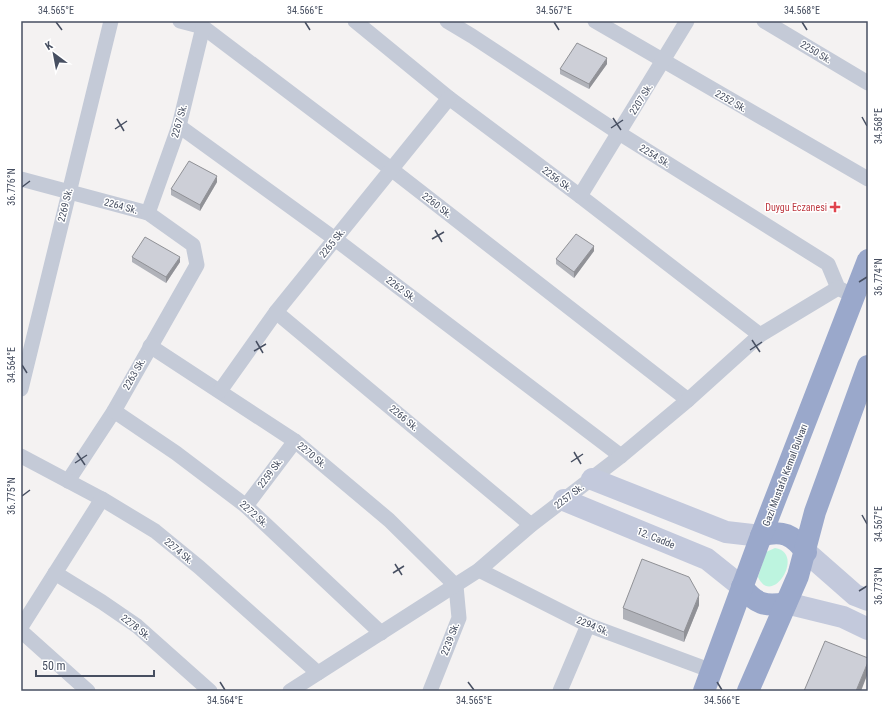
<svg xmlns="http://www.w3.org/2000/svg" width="889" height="712" font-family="'Roboto Condensed',sans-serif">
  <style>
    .green { fill: #bdf4df }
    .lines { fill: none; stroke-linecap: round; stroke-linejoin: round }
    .minor { stroke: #c4cad7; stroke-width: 15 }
    .secondary { stroke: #c3c9dc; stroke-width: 22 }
    .trunk { stroke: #9aa8cb; stroke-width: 22 }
    .wall { fill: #b0b2b9 }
    .shaded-wall { fill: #909196 }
    .building { fill: #cdcfd7; stroke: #909196 }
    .ticks { fill: none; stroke: #474f61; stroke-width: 1.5 }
    .health-dot { fill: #e0444e; stroke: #fff; stroke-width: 1.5 }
    .labels { text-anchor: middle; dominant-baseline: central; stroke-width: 3; stroke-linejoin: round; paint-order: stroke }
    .street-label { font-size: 10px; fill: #474f61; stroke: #fff }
    .health-label { font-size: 10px; fill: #be3a42; stroke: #fff; text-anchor: end }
    .neatline { fill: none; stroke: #474f61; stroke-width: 1.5 }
    .ticks-label { font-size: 10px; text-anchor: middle; fill: #474f61 }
  </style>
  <rect width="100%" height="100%" fill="#f4f2f2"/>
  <!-- green -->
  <path class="green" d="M775 548C806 553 772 608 758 577L766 552Z"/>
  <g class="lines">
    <!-- minor -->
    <g class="minor">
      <path d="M180 21 203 27 391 169 688 400"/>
      <path d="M355 21 449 98 580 196 760 335"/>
      <path d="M447 21 472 36 619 133 828 264 838 288 846 292"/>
      <path d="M595 21 868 179"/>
      <path d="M764 21 868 83"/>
      <path d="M179 126 335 239 621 456"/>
      <path d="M21 179 148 213 193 245 197 265 114 411 68 481"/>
      <path d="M580 196 687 21"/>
      <path d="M148 213 179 126 203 27"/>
      <path d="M276 312 531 525"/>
      <path d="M150 346 295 441 389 520 456 586 459 618 430 691"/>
      <path d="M21 389 111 21"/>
      <path d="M220 391 276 312 449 98"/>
      <path d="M114 411 176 453 246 506 381 633"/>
      <path d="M21 456 102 499 155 531 199 567 318 673"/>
      <path d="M246 506 295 441"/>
      <path d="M479 570 588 625 712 671"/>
      <path d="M55 573 102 602 137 626 210 691"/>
      <path d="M21 627 102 499"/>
      <path d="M21 631 88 691"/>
      <path d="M290 691 479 570 531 525 621 456 688 400 760 335 838 288"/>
      <path d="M560 691 588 625"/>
    </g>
    <!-- secondary -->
    <g class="secondary">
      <path d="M592 479 726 532 761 536"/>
      <path d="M564 500 707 559 742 587"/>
      <path d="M806 552 855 595 868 600"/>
      <path d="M786 603 843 617 868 629"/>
    </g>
    <!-- trunk -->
    <g class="trunk">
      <path d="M761 536C782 529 793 535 806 552"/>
      <path d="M742 587C756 604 765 607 786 603"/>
      <path d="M704 691 761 536 868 260"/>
      <path d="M748 691 798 576 815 512 868 366"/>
    </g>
  </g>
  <!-- wall -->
  <g class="wall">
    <path d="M607 64 589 89 560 74V69Z"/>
    <path d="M217 182 200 211 171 195V189Z"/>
    <path d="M594 251 574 278 556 264V259Z"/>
    <path d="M132 257 180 262 166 283 132 262Z"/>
    <path d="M699 605 684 642 623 619V608Z"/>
  </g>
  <!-- shaded-wall -->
  <g class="shaded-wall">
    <path d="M607 58V64L589 89V84Z"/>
    <path d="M217 176V182L200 211V205Z"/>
    <path d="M594 246V251L574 278V272Z"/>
    <path d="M180 257V262L166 283V277Z"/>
    <path d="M699 595V605L684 642V632Z"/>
    <path d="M868 662V673L861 691H856Z"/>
  </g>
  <!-- building -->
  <g class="building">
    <path d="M577 43 607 58 589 84 560 69Z"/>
    <path d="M189 161 217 176 200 205 171 189Z"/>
    <path d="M576 234 594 246 574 272 556 259Z"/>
    <path d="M145 237 180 257 166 277 132 257Z"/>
    <path d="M642 559 689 577 699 595 684 632 623 608Z"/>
    <path d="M825 641 868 658V662L856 691H804Z"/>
  </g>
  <!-- ticks -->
  <path class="ticks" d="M56 22 62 30M305 22 310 30M554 22 559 30M802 22 807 30M862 117 867 126M613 118 621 130M117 119 124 131M611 128 623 120M115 129 127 121M22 187 30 181M435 230 442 242M432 239 444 232M859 282 867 277M752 340 760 352M256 341 263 353M750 350 762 342M254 351 266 344M22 365 27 373M574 452 581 464M77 453 85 465M571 462 583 454M75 463 87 455M22 496 30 490M862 515 867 524M395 564 402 575M393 573 404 566M859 591 867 586M220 682 225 690M468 682 474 690M717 682 722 690"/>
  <!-- markers -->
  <path class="health-dot" d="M833 201h4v4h4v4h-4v4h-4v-4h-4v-4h4z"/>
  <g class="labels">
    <!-- street labels -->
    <g class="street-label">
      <text transform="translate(816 52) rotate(31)">2250 Sk.</text>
      <text transform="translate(641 99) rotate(-58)">2207 Sk.</text>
      <text transform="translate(731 101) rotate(30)">2252 Sk.</text>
      <text transform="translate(179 121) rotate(-74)">2267 Sk.</text>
      <text transform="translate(655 156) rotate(32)">2254 Sk.</text>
      <text transform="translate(557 179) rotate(37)">2256 Sk.</text>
      <text transform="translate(65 205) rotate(-76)">2269 Sk.</text>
      <text transform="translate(437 205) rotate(38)">2260 Sk.</text>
      <text transform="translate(121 206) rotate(15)">2264 Sk.</text>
      <text transform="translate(332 243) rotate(-51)">2265 Sk.</text>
      <text transform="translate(401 289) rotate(37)">2262 Sk.</text>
      <text transform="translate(134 374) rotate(-60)">2263 Sk.</text>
      <text transform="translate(404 418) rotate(40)">2266 Sk.</text>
      <text transform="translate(312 455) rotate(40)">2270 Sk.</text>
      <text transform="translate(270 473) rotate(-53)">2259 Sk.</text>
      <text transform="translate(785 475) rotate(-69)">Gazi Mustafa Kemal Bulvarı</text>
      <text transform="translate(569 496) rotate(-37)">2257 Sk.</text>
      <text transform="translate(254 514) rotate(42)">2272 Sk.</text>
      <text transform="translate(656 538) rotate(22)">12. Cadde</text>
      <text transform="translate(179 551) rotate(40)">2274 Sk.</text>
      <text transform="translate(593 626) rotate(23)">2294 Sk.</text>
      <text transform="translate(136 627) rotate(38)">2278 Sk.</text>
      <text transform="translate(450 639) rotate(-69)">2239 Sk.</text>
    </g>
    <!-- health labels -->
    <g class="health-label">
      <text x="827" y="207">Duygu Eczanesi</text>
    </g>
  </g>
  <!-- border -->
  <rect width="889" height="712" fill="none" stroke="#ffffff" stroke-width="44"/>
  <!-- north arrow -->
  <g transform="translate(54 54) rotate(328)" stroke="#ffffff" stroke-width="3" paint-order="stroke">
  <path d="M0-3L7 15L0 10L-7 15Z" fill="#474f61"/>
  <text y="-6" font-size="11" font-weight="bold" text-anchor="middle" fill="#474f61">K</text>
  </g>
  <!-- scale -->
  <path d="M36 670v6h118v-6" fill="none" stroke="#474f61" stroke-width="2"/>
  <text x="42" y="670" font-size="12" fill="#474f61" stroke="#ffffff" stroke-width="3" paint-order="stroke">50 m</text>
  <rect x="22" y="22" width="845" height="668" class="neatline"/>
  <g class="ticks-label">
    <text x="56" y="14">34.565°E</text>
    <text x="305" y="14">34.566°E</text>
    <text x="554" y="14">34.567°E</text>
    <text x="802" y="14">34.568°E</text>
    <text transform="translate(878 126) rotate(-90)" y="4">34.568°E</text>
    <text transform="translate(11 187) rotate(-90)" y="4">36.776°N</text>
    <text transform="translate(878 277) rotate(-90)" y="4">36.774°N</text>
    <text transform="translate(11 365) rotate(-90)" y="4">34.564°E</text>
    <text transform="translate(11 496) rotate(-90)" y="4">36.775°N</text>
    <text transform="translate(878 524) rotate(-90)" y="4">34.567°E</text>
    <text transform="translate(878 586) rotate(-90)" y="4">36.773°N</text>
    <text x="225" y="704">34.564°E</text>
    <text x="474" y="704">34.565°E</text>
    <text x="722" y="704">34.566°E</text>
  </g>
</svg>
